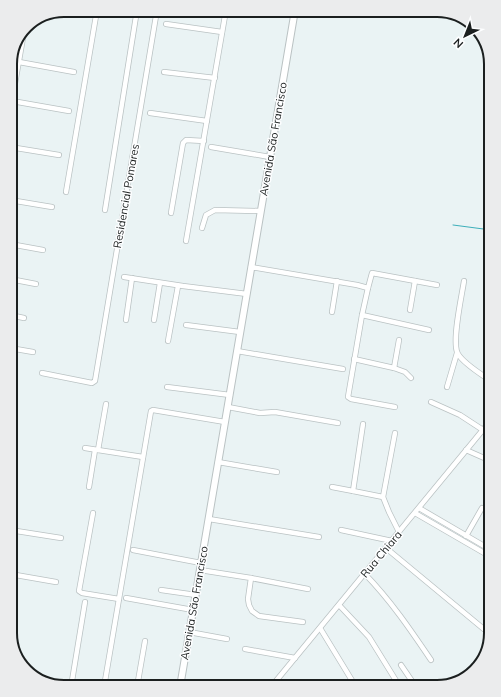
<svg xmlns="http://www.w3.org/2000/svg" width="501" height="697" font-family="Mulish,sans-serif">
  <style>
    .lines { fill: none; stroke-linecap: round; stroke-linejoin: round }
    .stream { stroke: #3dafba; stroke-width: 1 }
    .street-casing { stroke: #bac2c3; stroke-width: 6 }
    .secondary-casing { stroke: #bac2c3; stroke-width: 8 }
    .street { stroke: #fff; stroke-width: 4.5 }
    .secondary { stroke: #fff; stroke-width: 6 }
    .labels { text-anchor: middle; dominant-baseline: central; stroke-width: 3; stroke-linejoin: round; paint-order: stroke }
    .street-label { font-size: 11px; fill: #1b1f1f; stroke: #fdfeff }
    .rim { fill: none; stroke: #1b1f1f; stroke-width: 2 }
  </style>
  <rect width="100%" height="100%" fill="#eaf3f4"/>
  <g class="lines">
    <!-- stream -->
    <path class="stream" d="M453 225 491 230"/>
    <defs>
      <g id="street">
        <path d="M63 10H90"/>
        <path d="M166 24 222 32"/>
        <path d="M19 62 74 72"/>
        <path d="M164 72 215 78"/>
        <path d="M12 101 69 111"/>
        <path d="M10 112 24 32"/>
        <path d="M150 113 207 121"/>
        <path d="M10 147 59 155"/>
        <path d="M211 147 270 157"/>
        <path d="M66 192 97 10"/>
        <path d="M10 200 52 207"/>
        <path d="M105 210 137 10"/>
        <path d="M171 213 183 143 186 140 204 141"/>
        <path d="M202 228 206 215 215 210 260 211"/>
        <path d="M186 241 226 10"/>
        <path d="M10 244 43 250"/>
        <path d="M251 267 357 285 368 288 362 315 348 397 351 399 395 407"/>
        <path d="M124 277 183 286 247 294"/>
        <path d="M10 279 36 284"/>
        <path d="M464 281C462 295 451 343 458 354 464 364 481 374 491 381"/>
        <path d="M368 288 372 273 437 285"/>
        <path d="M10 306 12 307"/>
        <path d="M410 310 415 281"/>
        <path d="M332 312 337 281"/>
        <path d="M10 315 24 318"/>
        <path d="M362 315 429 330"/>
        <path d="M126 320 132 278"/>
        <path d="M154 320 160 283"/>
        <path d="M186 325 240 332"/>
        <path d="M168 341 178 286"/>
        <path d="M10 348 33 352"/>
        <path d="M237 351 343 369"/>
        <path d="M354 359 394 368 399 340"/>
        <path d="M394 368 405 372 411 378"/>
        <path d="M42 373 92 383 95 381 157 10"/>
        <path d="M167 387 230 395"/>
        <path d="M447 387 457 353"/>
        <path d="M431 402 460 415 483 430"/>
        <path d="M228 407 260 413 275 412 338 423"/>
        <path d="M363 424 353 491 383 497"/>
        <path d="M395 433 383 497 389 512 399 532"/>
        <path d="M85 448 143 457"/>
        <path d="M98 450 106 404"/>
        <path d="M466 450 491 461"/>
        <path d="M218 462 277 472"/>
        <path d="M89 487 95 450"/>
        <path d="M332 487 353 491"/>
        <path d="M419 508 491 550"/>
        <path d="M93 513 79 591 82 593 119 599"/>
        <path d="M415 513 491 557"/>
        <path d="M209 519 319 537"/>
        <path d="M10 530 61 538"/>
        <path d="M341 530 392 541"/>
        <path d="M466 536 482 508"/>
        <path d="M386 548 491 635"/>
        <path d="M133 550 201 563"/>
        <path d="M200 570 251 578 248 599 249 605 252 611 259 616 303 622"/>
        <path d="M10 574 56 582"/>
        <path d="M365 574C391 601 410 629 431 660"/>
        <path d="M251 578 308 589"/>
        <path d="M161 590 196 595"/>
        <path d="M126 598 193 610"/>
        <path d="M339 605 369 637 400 687"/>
        <path d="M320 628 356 687"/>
        <path d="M189 632 227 639"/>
        <path d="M245 649 295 658"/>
        <path d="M401 665 416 687"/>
        <path d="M71 687 85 602"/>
        <path d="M104 687 151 411 153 410 225 422"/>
        <path d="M137 687 145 641"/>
        <path d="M271 687 491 420"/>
      </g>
      <path id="secondary" d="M180 687 295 10"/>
    </defs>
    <!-- street casing -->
    <use href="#street" class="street-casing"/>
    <!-- secondary casing -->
    <use href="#secondary" class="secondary-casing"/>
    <!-- street -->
    <use href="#street" class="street"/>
    <!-- secondary -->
    <use href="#secondary" class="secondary"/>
  </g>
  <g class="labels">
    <!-- street labels -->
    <g class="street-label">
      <text transform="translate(273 139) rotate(-80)">Avenida São Francisco</text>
      <text transform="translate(126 196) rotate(-80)">Residencial Pomares</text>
      <text transform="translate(381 554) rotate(-50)">Rua Chiara</text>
      <text transform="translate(194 603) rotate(-80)">Avenida São Francisco</text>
    </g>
  </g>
  <!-- crop -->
  <path d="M0 0H501V697H0ZM64 17H437A47 47 0 0 1 484 64V633A47 47 0 0 1 437 680H64A47 47 0 0 1 17 633V64A47 47 0 0 1 64 17Z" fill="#ebeced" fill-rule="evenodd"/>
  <path class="rim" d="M64 17H437A47 47 0 0 1 484 64V633A47 47 0 0 1 437 680H64A47 47 0 0 1 17 633V64A47 47 0 0 1 64 17Z"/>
  <!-- north arrow -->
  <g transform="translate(465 36) rotate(223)" stroke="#fdfeff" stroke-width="3" paint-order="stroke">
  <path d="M0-3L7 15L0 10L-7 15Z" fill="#1b1f1f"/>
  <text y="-6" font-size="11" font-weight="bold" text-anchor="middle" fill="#1b1f1f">N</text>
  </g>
</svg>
